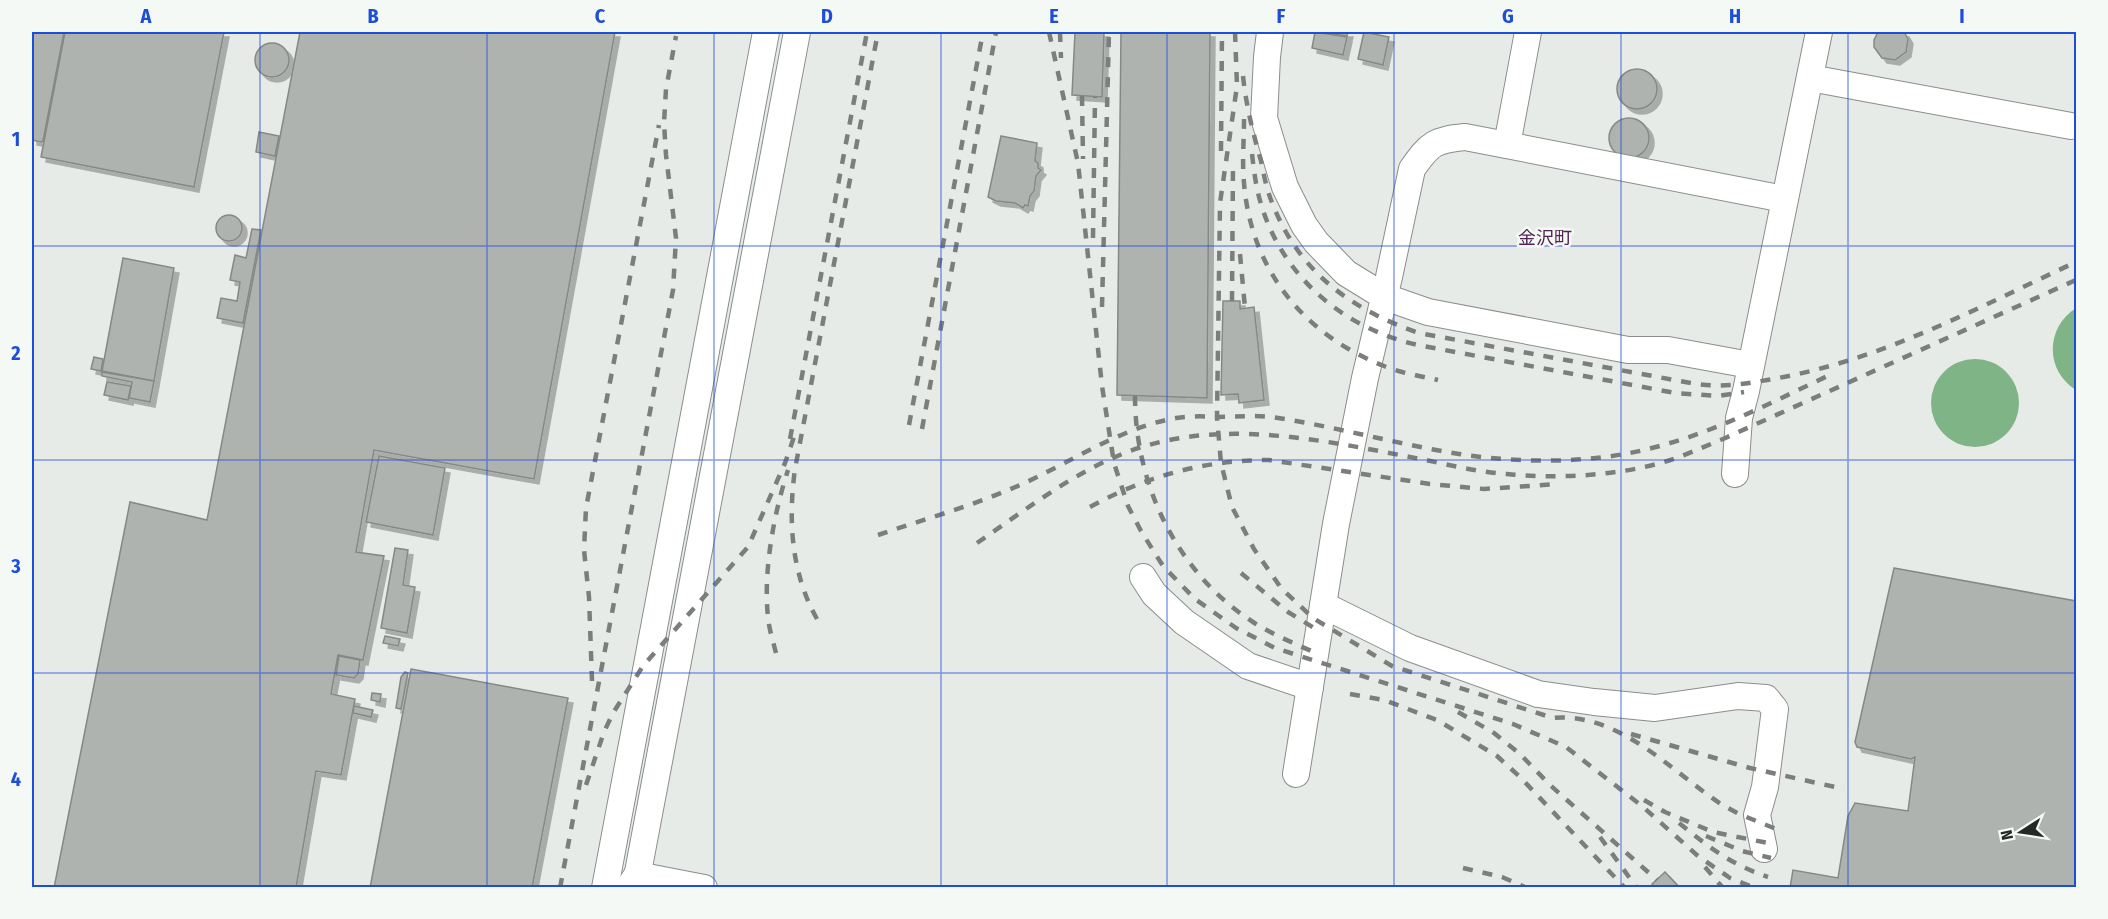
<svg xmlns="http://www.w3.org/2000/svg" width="2108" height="919" font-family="'Fira Sans Condensed','Noto Sans JP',sans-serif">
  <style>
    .water { fill: #7fb487 }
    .building { fill: #afb3af; stroke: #858985; stroke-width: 1.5; filter: url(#shadow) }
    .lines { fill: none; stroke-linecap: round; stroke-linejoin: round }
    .minor-casing { stroke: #8a8e8b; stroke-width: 28 }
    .minor { stroke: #fff; stroke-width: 26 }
    .rail { stroke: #7c7e7c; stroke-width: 4.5; stroke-dasharray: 10 10; stroke-linecap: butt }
    .grid { fill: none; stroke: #1d4ed8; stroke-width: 1.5; stroke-opacity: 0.55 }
    .labels { text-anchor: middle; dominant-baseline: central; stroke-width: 5; stroke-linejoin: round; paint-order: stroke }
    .quarter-label { font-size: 18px; fill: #512254; stroke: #f5f9f5 }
    .neatline { fill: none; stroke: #1d4ed8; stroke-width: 2 }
    .grid-label { font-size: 20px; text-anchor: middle; font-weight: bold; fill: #1d4ed8 }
  </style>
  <defs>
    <filter id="shadow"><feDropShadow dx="5" dy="5" stdDeviation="0" flood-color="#0004"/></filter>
  </defs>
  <rect width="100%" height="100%" fill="#e7ebe8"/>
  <!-- water -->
  <g class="water">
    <path d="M2076 308V390C2045 371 2045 328 2076 308Z"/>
    <circle cx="1975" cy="403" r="44"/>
  </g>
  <!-- building -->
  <g class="building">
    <path d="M32 32H64L43 141 41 142 32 140Z"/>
    <path d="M65 32H224L194 187 41 157Z"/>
    <path d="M300 32H615L534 479 374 450 356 552 384 556 363 660 338 655 331 694 355 699 341 775 316 771 296 888H54L130 502 207 520Z"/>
    <path d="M1075 32H1104L1102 97 1072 95Z"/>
    <path d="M1121 32H1210L1207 398 1117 395Z"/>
    <path d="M1315 32 1347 37 1343 55 1312 48Z"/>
    <path d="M1320 32H1348L1347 36Z"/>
    <path d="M1364 32 1389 37 1383 65 1358 59Z"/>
    <path d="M1878 32H1904L1908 39 1906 52 1895 60 1882 58 1874 47V40Z"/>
    <circle cx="272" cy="60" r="17"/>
    <circle cx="1637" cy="89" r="20"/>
    <circle cx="1629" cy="138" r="20"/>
    <path d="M259 132 279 136 275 156 256 152Z"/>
    <path d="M1001 136 1037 143 1035 161 1038 163V168L1041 170 1036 176 1034 191 1030 196 1028 206 1025 205 1023 208 1015 203 996 201 988 197Z"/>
    <circle cx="229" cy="228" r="13"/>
    <path d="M252 229 261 230 243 323 217 318 221 298 237 301 240 282 230 280 235 255 246 258Z"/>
    <path d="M123 258 174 268 154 381 102 371Z"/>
    <path d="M1223 301H1240V309L1254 307 1264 400 1239 403 1238 394 1221 395Z"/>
    <path d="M94 357 103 359 101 371 91 369Z"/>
    <path d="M102 372 154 381 150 402 129 398 132 382 102 376Z"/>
    <path d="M107 382 131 386 128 400 104 395Z"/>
    <path d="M379 456 445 468 433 535 366 522Z"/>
    <path d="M395 548 408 550 403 585 415 587 407 633 381 628Z"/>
    <path d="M1894 568 2076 601V888H1790L1793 870 1838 878 1848 816 1855 803 1908 811 1915 757 1911 759 1857 747 1855 742Z"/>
    <path d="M385 636 400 639 398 646 383 643Z"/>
    <path d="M339 656 360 660 358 674 354 678 336 675Z"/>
    <path d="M411 669 568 698 532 888H370Z"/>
    <path d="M405 672 408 673 401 709 396 708 401 677Z"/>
    <path d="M372 693 381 694 380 702 371 700Z"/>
    <path d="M354 706 373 710 371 717 353 713Z"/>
    <path d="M1665 872 1680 888H1655L1652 884Z"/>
  </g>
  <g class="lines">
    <defs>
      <g id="minor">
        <path d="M1270 32 1267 57 1264 118 1285 187 1304 225 1316 242 1346 273 1385 297 1428 312 1628 350H1668L1750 365"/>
        <path d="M1810 78 2071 126"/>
        <path d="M1507 145 1528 32"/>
        <path d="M1735 474 1739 418 1746 391 1819 32"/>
        <path d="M1143 577 1154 594 1184 622 1248 666 1310 687"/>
        <path d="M1323 605 1410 648 1538 694 1594 702 1655 708 1738 696 1766 698 1775 709 1765 787 1757 815 1764 849"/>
        <path d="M1296 774 1336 524 1365 378 1389 277 1412 169C1430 143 1435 140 1465 137L1784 199"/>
        <path d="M629 887 637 875 704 888"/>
        <path d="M605 888 766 32"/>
        <path d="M635 888 797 32"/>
      </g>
    </defs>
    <!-- minor casing -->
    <use href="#minor" class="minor-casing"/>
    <!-- minor -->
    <use href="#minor" class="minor"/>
    <!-- rail -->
    <g class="rail">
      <path d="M1049 32 1078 163 1102 386 1114 463 1128 506 1141 531 1163 566 1195 599 1236 628 1275 648 1513 724 1566 747 1642 806 1698 856 1730 878 1755 888"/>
      <path d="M1060 32 1061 58"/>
      <path d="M1235 32 1237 86 1220 203 1217 417 1221 463 1232 507 1254 549 1281 588 1313 618 1392 666 1553 718C1619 712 1671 771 1721 804L1739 814 1776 829"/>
      <path d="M1243 76C1246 105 1253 133 1261 161 1264 176 1267 191 1273 205 1300 273 1352 310 1419 333L1696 384C1724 388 1751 383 1778 378 1884 359 1979 307 2076 262"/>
      <path d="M1082 96 1083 159"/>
      <path d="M1244 119C1244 140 1242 162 1244 183 1251 270 1304 335 1384 366 1401 373 1420 376 1438 380"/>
      <path d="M1221 151 1222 32"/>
      <path d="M1252 154C1254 171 1256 188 1261 204 1283 278 1345 329 1418 345L1675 393 1718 396 1744 392"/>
      <path d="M1093 238 1095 97"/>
      <path d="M1240 254 1245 308"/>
      <path d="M1232 301 1233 163"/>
      <path d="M1102 307 1109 32"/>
      <path d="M1135 396C1135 485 1177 573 1253 622 1273 635 1296 644 1318 654"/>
      <path d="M909 425 983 32"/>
      <path d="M922 429 996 32"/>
      <path d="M790 439 867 32"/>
      <path d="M1090 507C1146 476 1205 460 1269 460L1430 484 1484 489 1559 484"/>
      <path d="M878 535C925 519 975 505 1020 485 1072 462 1119 428 1176 418 1189 416 1203 416 1216 417 1235 417 1253 415 1271 417 1334 426 1396 444 1459 454 1526 464 1598 464 1663 445 1722 429 1778 399 1834 373"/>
      <path d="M977 543C1030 507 1082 465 1145 446 1236 419 1335 443 1426 460 1453 466 1480 472 1507 474 1556 479 1616 476 1664 462 1684 456 1703 447 1723 439L2076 280"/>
      <path d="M1241 573 1288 612 1319 631"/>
      <path d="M817 619C791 573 788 520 795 469L878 32"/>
      <path d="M776 653C773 641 769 629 768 617 763 571 774 513 788 470"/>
      <path d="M592 681 589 597 584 550 586 508 659 125"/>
      <path d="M1350 694 1384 700 1437 720 1497 756 1520 777 1625 888"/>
      <path d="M1458 712 1494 733 1520 754 1550 785 1657 880"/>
      <path d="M1631 734 1750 768 1844 789"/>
      <path d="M586 785 604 732 613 713 643 666 748 547 785 463 796 431"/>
      <path d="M1644 800 1665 812 1713 832 1773 844"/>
      <path d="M1679 823C1710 848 1730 864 1768 877"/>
      <path d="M1706 836 1742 851 1771 858"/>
      <path d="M1600 837 1637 888"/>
      <path d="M1705 867 1723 888"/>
      <path d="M1463 868 1502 877 1527 888"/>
      <path d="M560 888 673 290 676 238 666 155 664 123 666 89 676 36"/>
    </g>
  </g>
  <!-- grid -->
  <path class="grid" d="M260 32V888M487 32V888M714 32V888M941 32V888M1167 32V888M1394 32V888M1621 32V888M1848 32V888M32 246H2076M32 460H2076M32 673H2076"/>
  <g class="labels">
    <!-- quarter labels -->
    <g class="quarter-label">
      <text x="1545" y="238">金沢町</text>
    </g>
  </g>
  <!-- border -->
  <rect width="2108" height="919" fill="none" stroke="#f5f9f5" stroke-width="66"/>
  <!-- north arrow -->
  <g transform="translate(2021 832) rotate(258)" stroke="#f5f9f5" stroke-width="4.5" paint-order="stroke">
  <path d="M0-4.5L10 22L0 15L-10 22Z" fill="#262726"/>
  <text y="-9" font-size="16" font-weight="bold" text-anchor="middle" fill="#262726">N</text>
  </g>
  <rect x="33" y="33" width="2042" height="853" class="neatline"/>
  <g class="grid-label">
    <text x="146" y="23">A</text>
    <text x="373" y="23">B</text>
    <text x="600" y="23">C</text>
    <text x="827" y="23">D</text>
    <text x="1054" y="23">E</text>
    <text x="1281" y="23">F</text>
    <text x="1508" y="23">G</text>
    <text x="1735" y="23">H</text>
    <text x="1962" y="23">I</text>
    <text x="16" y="146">1</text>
    <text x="16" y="360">2</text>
    <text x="16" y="573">3</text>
    <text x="16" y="786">4</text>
  </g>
</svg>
